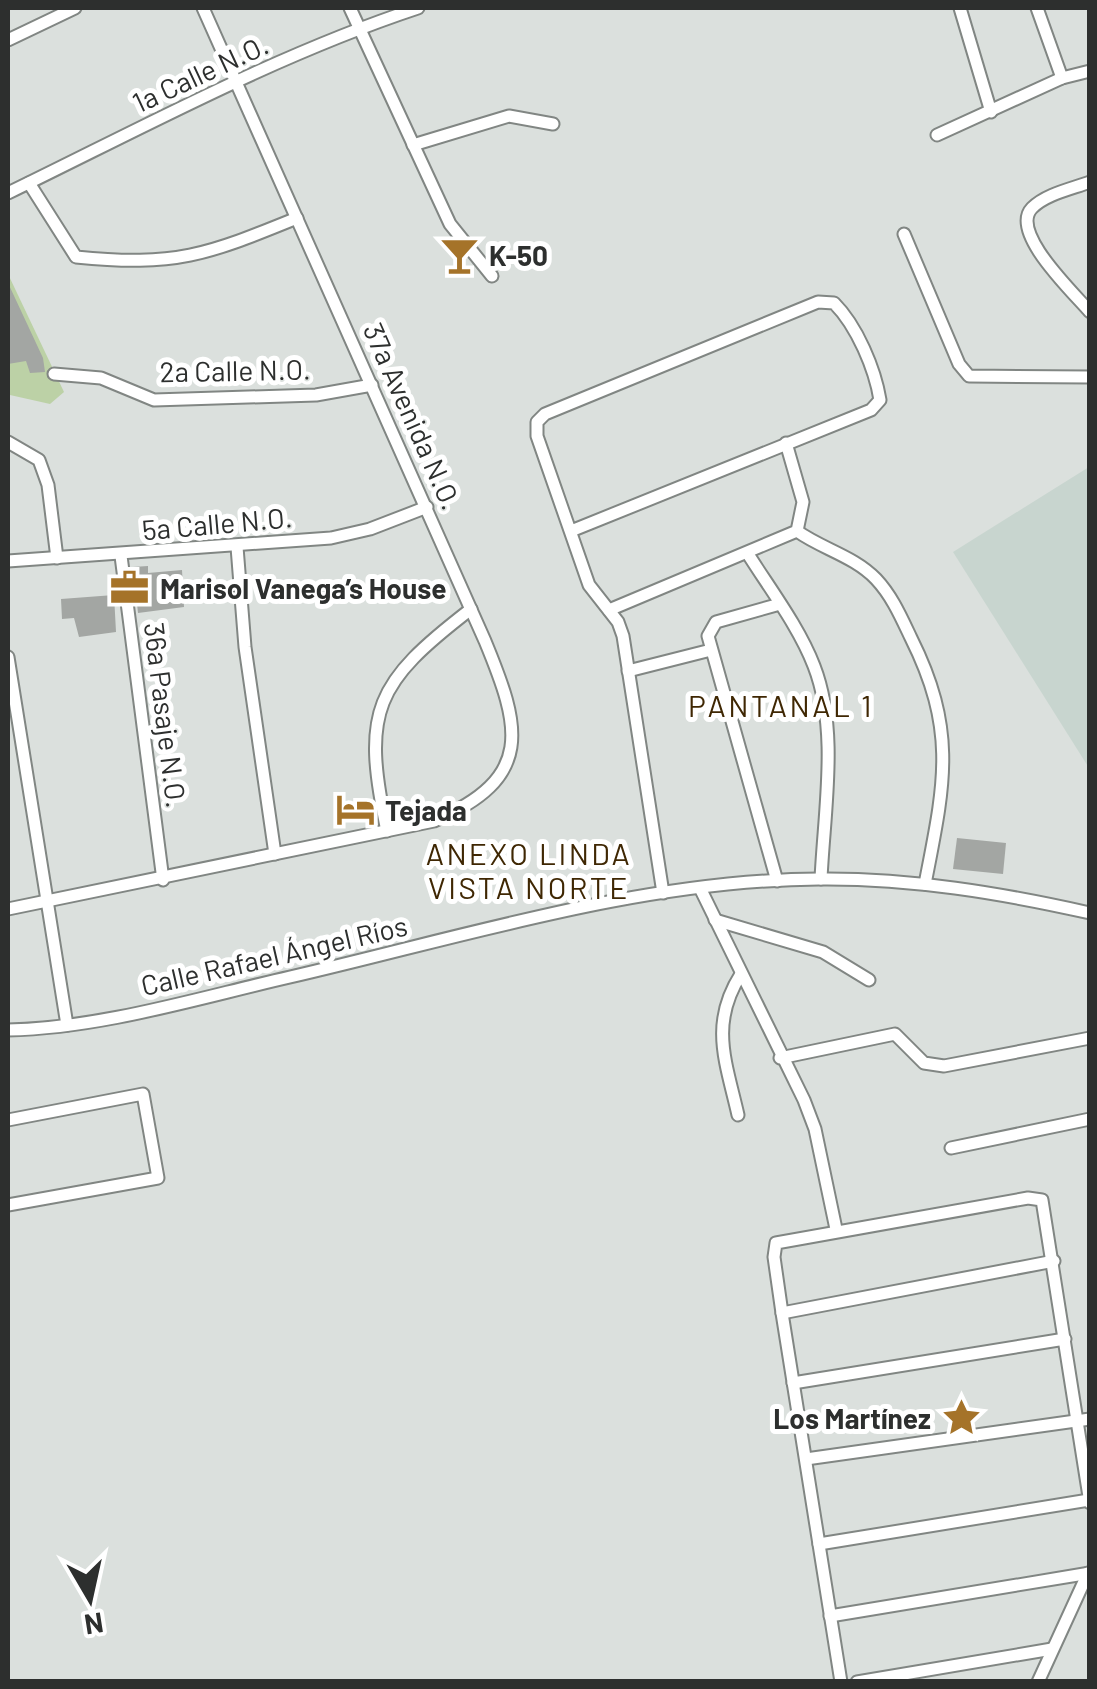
<svg xmlns="http://www.w3.org/2000/svg" width="1097" height="1689" font-family="Barlow,sans-serif">
  <style>
    .built { fill: #c8d5cf }
    .green { fill: #bcd1a6 }
    .building { fill: #a3a6a3 }
    .lines { fill: none; stroke-linecap: round; stroke-linejoin: round }
    .street-casing { stroke: #818683; stroke-width: 15 }
    .street { stroke: #fff; stroke-width: 11 }
    .labels { text-anchor: middle; dominant-baseline: central; stroke-width: 10; stroke-linejoin: round; paint-order: stroke }
    .street-label { font-size: 28px; fill: #2d2f2e; stroke: #fff }
    .poi-label { font-size: 28px; font-weight: bold; fill: #2d2f2e; stroke: #fff; text-anchor: start }
    .neighbourhood-label { font-size: 30px; letter-spacing: 2.5px; fill: #3f2703; stroke: #fff }
  </style>
  <rect width="100%" height="100%" fill="#dbe0dd"/>
  <!-- built -->
  <path class="built" d="M1089 467V768L953 552Z"/>
  <!-- green -->
  <path class="green" d="M8 274 64 392 50 404 10 395Z"/>
  <!-- building -->
  <g class="building">
    <path d="M8 283 43 358 45 372 30 373 26 361 8 364Z"/>
    <path d="M148 566V573L182 570 184 607 138 613 133 567Z"/>
    <path d="M114 595 116 632 79 637 74 618 62 619 61 599Z"/>
    <path d="M957 838 1006 843 1003 874 953 869Z"/>
  </g>
  <g class="lines">
    <defs>
      <g id="street">
        <path d="M350 8 450 224 492 276"/>
        <path d="M960 8 991 112"/>
        <path d="M1037 8 1062 78"/>
        <path d="M8 40 75 8"/>
        <path d="M937 135 1062 78 1090 71"/>
        <path d="M413 145 509 116 553 124"/>
        <path d="M1090 182C1071 189 1046 194 1032 208 1009 232 1073 292 1090 312"/>
        <path d="M29 183 76 257C176 267 206 255 297 218"/>
        <path d="M8 193C142 128 276 55 418 8"/>
        <path d="M904 234 959 364 969 376 1090 377"/>
        <path d="M54 374 101 378 154 400 316 395 372 385"/>
        <path d="M8 442 39 460 48 485 57 558"/>
        <path d="M571 531 871 410 880 400C875 369 857 326 834 303L818 302 545 414 537 422V436L589 585 618 622 623 636 663 893"/>
        <path d="M797 531C822 549 854 556 876 579 892 596 901 617 911 638 958 732 944 786 925 884"/>
        <path d="M237 547 245 647 275 854"/>
        <path d="M748 554C770 589 799 627 814 666 839 730 824 811 821 879"/>
        <path d="M121 556 163 880"/>
        <path d="M8 561 331 538 370 529 427 507"/>
        <path d="M609 610 797 531 803 502 786 443"/>
        <path d="M8 657 67 1025"/>
        <path d="M628 671 711 650"/>
        <path d="M387 831C361 710 375 683 471 609"/>
        <path d="M777 881 708 636 716 622 780 604"/>
        <path d="M700 888 804 1100 815 1129 836 1229"/>
        <path d="M8 909 434 821C535 778 521 728 485 641L203 8"/>
        <path d="M715 920 823 952 869 980"/>
        <path d="M8 1030C102 1028 198 998 290 977 463 937 641 880 819 879 910 878 1001 893 1090 913"/>
        <path d="M780 1058 895 1034 924 1063 944 1066 1090 1038"/>
        <path d="M738 1115C726 1062 709 1024 741 974"/>
        <path d="M8 1120 143 1094 158 1178 8 1205"/>
        <path d="M951 1148 1090 1119"/>
        <path d="M782 1313 1054 1261"/>
        <path d="M793 1383 1065 1339"/>
        <path d="M806 1459 1090 1419"/>
        <path d="M819 1544 1089 1500"/>
        <path d="M830 1616 1090 1573"/>
        <path d="M841 1682 782 1313 774 1257 776 1243 1028 1198 1042 1200 1090 1503"/>
        <path d="M857 1682 1052 1649"/>
        <path d="M1038 1682 1088 1573"/>
      </g>
    </defs>
    <!-- street casing -->
    <use href="#street" class="street-casing"/>
    <!-- street -->
    <use href="#street" class="street"/>
  </g>
  <!-- icons -->
  <defs>
    <symbol id="bar-bare" viewBox="-9 -9 18 18"><path d="M-6-5H6L.8 .8V4.5H3.5V6h-7V4.5H-.8V.8Z" fill="#a57329" stroke="#fff" stroke-width="2.5" paint-order="stroke"/></symbol>
    <symbol id="office-bare" viewBox="-9 -9 18 18"><path d="M-6-3h4V-5.5h4V-3h4V5H-6ZM-1-4.5V-3h2v-1.5ZM-6 0V1H6V0Z" fill="#a57329" stroke="#fff" stroke-width="2.5" paint-order="stroke"/></symbol>
    <symbol id="hotel-bare" viewBox="-9 -9 18 18"><path d="M-6-4.5h1.5V1H6V5H4.5V3h-9V5H-6ZM-4 0a1.8 1.8 0 1 1 3.6 0ZM.5 0V-2.5h3Q6-2.5 6 0Z" fill="#a57329" stroke="#fff" stroke-width="2.5" paint-order="stroke"/></symbol>
    <symbol id="sight-bare" viewBox="-9 -9 18 18"><path d="M0-6L1.8-2.2L6-1.7L2.9 1.2L3.7 5.4L0 3.3L-3.7 5.4L-2.9 1.2L-6-1.7L-1.8-2.2Z" fill="#a57329" stroke="#fff" stroke-width="2.5" paint-order="stroke"/></symbol>
  </defs>
  <g fill-rule="evenodd">
    <use href="#bar-bare" x="432" y="228" width="55" height="55"/>
    <use href="#office-bare" x="102" y="560" width="55" height="55"/>
    <use href="#hotel-bare" x="328" y="782" width="55" height="55"/>
    <use href="#sight-bare" x="934" y="1390" width="55" height="55"/>
  </g>
  <g class="labels">
    <!-- street labels -->
    <g class="street-label">
      <text transform="translate(200 73) rotate(-25)">1a Calle N.O.</text>
      <text transform="translate(235 370) rotate(-1)">2a Calle N.O.</text>
      <text transform="translate(413 416) rotate(66)">37a Avenida N.O.</text>
      <text transform="translate(217 523) rotate(-5)">5a Calle N.O.</text>
      <text transform="translate(166 715) rotate(83)">36a Pasaje N.O.</text>
      <text transform="translate(274 955) rotate(-13)">Calle Rafael Ángel Ríos</text>
    </g>
    <!-- poi labels -->
    <g class="poi-label">
      <text x="489" y="255">K-50</text>
      <text x="160" y="588">Marisol Vanega’s House</text>
      <text x="385" y="810">Tejada</text>
      <text x="931" y="1418" text-anchor="end">Los Martínez</text>
    </g>
    <!-- neighbourhood labels -->
    <g class="neighbourhood-label">
      <text x="781" y="705">PANTANAL 1</text>
      <text x="529" y="853">ANEXO LINDA<tspan x="529" dy="34">VISTA NORTE</tspan></text>
    </g>
  </g>
  <!-- border -->
  <rect width="1097" height="1689" fill="none" stroke="#2d2f2e" stroke-width="20"/>
  <!-- north arrow -->
  <g transform="translate(90 1599) rotate(171)" stroke="#ffffff" stroke-width="8" paint-order="stroke">
  <path d="M0-8L18 38L0 25L-18 38Z" fill="#2d2f2e"/>
  <text y="-15" font-size="28" font-weight="bold" text-anchor="middle" fill="#2d2f2e">N</text>
  </g>
</svg>
